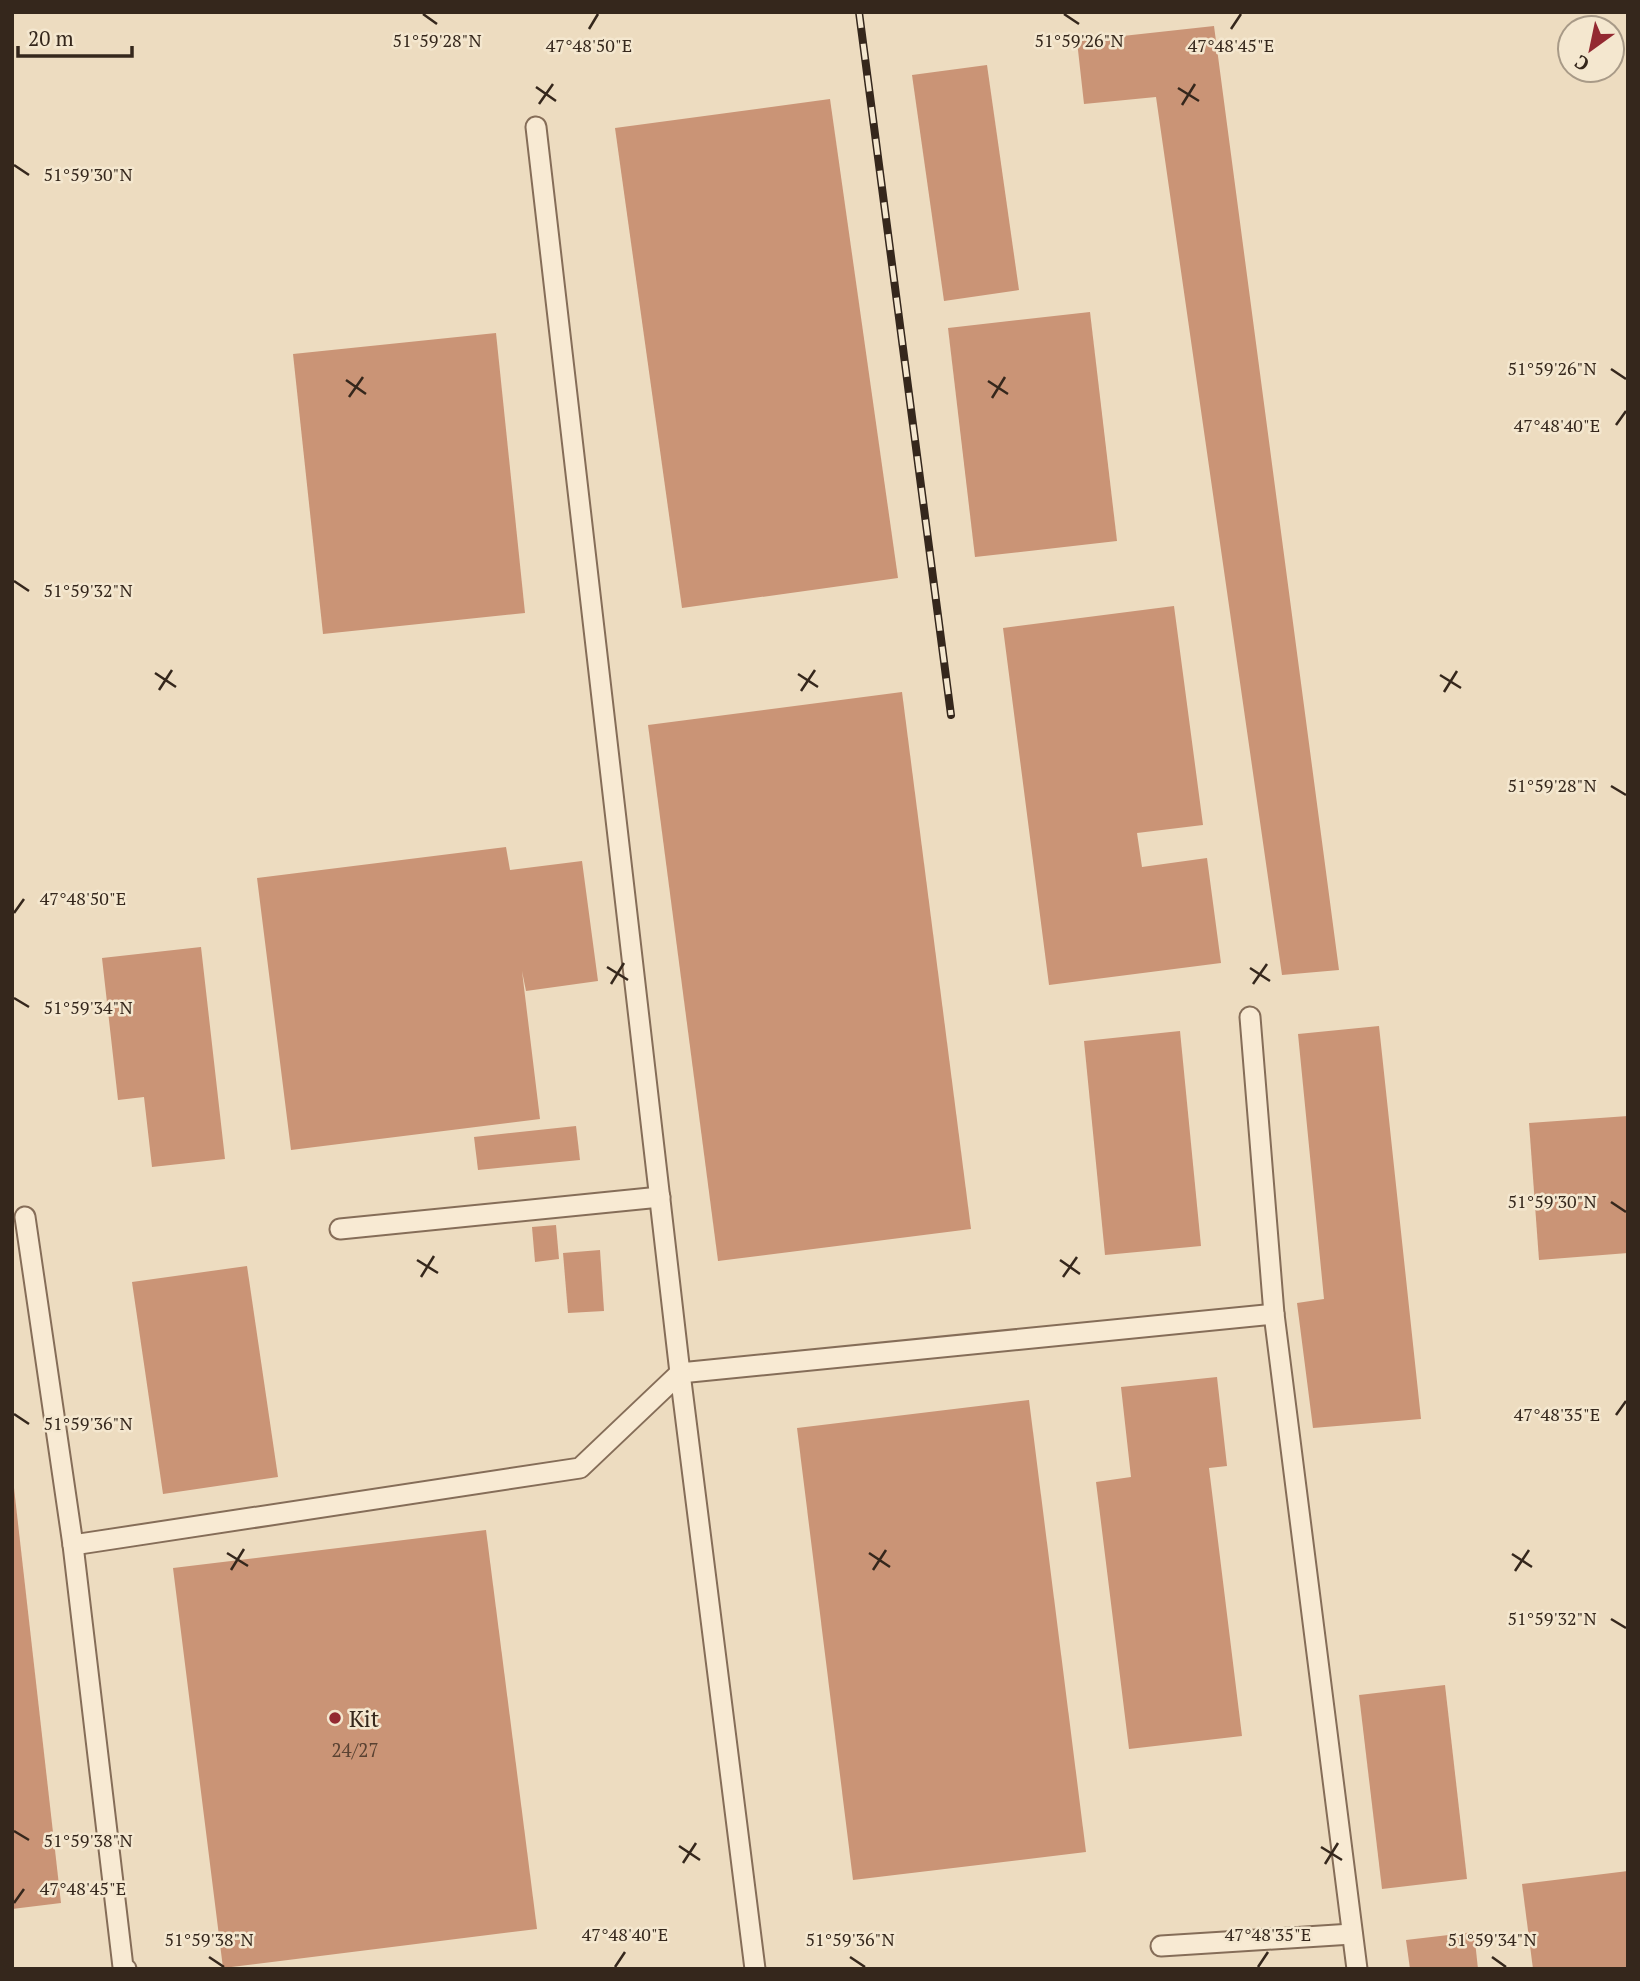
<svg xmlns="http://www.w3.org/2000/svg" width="1640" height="1981" font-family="'PT Serif',serif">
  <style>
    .building { fill: #ca9476 }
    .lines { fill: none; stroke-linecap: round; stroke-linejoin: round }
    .service-casing { stroke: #856d58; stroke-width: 23 }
    .service { stroke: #f8ead3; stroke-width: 19 }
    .rail-casing { stroke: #35271c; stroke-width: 8 }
    .rail { stroke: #f4e7cf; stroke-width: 5; stroke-dasharray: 16; stroke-linecap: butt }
    .ticks { fill: none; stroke: #35271c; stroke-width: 2.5 }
    .poi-dot { fill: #932931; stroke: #f4e7cf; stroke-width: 2.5 }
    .labels { text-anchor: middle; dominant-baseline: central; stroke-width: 5; stroke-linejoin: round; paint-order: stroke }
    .number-label { font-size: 19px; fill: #5a4232 }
    .poi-label { font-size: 23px; fill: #35271c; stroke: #f4e7cf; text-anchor: start }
    .ticks-label { font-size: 18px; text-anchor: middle; fill: #35271c; stroke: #f4e7cf; stroke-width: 5; stroke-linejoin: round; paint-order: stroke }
  </style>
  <rect width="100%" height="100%" fill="#eddcc0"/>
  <!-- building -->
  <g class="building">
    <path d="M1214 26 1339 970 1282 975 1156 97 1084 104 1077 41Z"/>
    <path d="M987 65 1019 290 944 301 912 75Z"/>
    <path d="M830 99 898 578 682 608 615 128Z"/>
    <path d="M1090 312 1117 541 975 557 948 328Z"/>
    <path d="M496 333 525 613 323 634 293 354Z"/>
    <path d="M1174 606 1203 825 1137 833 1142 867 1207 858 1221 963 1049 985 1003 628Z"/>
    <path d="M902 692 971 1229 718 1261 648 725Z"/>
    <path d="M506 847 510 870 582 861 598 981 526 991 522 971 540 1119 291 1150 257 878Z"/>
    <path d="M201 947 225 1159 152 1167 144 1097 118 1100 102 958Z"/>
    <path d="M1379 1026 1421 1419 1313 1428 1297 1303 1324 1299 1298 1034Z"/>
    <path d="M1180 1031 1201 1246 1105 1255 1084 1041Z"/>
    <path d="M1628 1116V1253L1539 1260 1529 1123Z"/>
    <path d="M576 1126 580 1160 478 1170 474 1137Z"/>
    <path d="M556 1225 559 1259 535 1262 532 1227Z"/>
    <path d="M600 1250 604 1311 568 1313 563 1253Z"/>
    <path d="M247 1266 278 1477 163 1494 132 1282Z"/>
    <path d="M1217 1377 1227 1466 1209 1468 1242 1736 1129 1749 1096 1482 1131 1477 1121 1387Z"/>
    <path d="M1029 1400 1086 1852 853 1880 797 1428Z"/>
    <path d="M14 1488 61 1903 12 1909V1489Z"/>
    <path d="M486 1530 537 1929 223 1968 173 1568Z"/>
    <path d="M1445 1685 1467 1879 1382 1889 1359 1695Z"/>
    <path d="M1628 1871V1969H1533L1522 1884Z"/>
    <path d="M1474 1932 1478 1969H1410L1406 1940Z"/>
  </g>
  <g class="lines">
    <defs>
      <g id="service">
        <path d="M536 127 680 1373 1274 1314"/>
        <path d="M1250 1017 1274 1314 1357 1969"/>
        <path d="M25 1217 73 1545 123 1967 126 1969"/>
        <path d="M340 1229 660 1197"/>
        <path d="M680 1373 755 1969"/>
        <path d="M73 1545 580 1468 680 1373"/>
        <path d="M1161 1946 1352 1934"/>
      </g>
    </defs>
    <!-- service casing -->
    <use href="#service" class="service-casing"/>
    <!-- service -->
    <use href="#service" class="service"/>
    <defs>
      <path id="rail" d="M859 12 951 715"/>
    </defs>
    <!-- rail casing -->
    <use href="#rail" class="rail-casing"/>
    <!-- rail -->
    <use href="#rail" class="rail"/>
  </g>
  <!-- ticks -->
  <path class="ticks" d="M423 14 437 24M1064 14 1079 24M589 29 598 14M1231 29 1241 14M536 87 556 101M1178 88 1199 101M539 104 553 84M1182 105 1195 84M14 165 29 175M1611 369 1626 379M346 380 366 394M988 381 1008 394M349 397 363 377M992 398 1005 377M1616 425 1626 411M14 581 29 591M155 673 176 687M798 674 818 687M1440 675 1461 688M159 690 172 670M801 691 815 670M1444 692 1457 671M1611 786 1626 795M14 913 24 899M607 967 628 980M1250 968 1270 981M611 984 624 963M1253 984 1267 964M14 998 29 1007M1611 1202 1626 1212M417 1260 438 1273M1060 1260 1080 1274M421 1277 434 1256M1063 1277 1077 1257M14 1414 29 1424M1616 1415 1626 1401M227 1553 248 1566M869 1553 890 1567M1512 1554 1532 1567M231 1570 244 1549M873 1570 886 1550M1515 1571 1529 1550M1611 1619 1626 1628M14 1831 29 1840M679 1846 700 1860M1321 1847 1342 1860M683 1863 696 1843M1325 1864 1338 1843M14 1903 24 1889M209 1957 224 1967M850 1957 865 1967M1492 1957 1506 1967M615 1967 625 1952M1258 1967 1268 1952"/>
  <!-- markers -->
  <circle class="poi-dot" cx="335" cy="1718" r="7"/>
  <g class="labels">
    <!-- number labels -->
    <g class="number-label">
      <text x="355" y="1749">24/27</text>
    </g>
    <!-- poi labels -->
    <g class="poi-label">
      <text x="349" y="1718">Kit</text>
    </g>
  </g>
  <g class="ticks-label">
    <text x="437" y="47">51°59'28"N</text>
    <text x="1079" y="47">51°59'26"N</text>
    <text x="589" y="52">47°48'50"E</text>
    <text x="1231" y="52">47°48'45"E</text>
    <text x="88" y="181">51°59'30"N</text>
    <text x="1552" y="375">51°59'26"N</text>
    <text x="1557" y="432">47°48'40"E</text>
    <text x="88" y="597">51°59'32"N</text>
    <text x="1552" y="792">51°59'28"N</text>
    <text x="83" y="905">47°48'50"E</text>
    <text x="88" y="1014">51°59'34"N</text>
    <text x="1552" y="1208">51°59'30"N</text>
    <text x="1557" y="1421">47°48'35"E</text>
    <text x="88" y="1430">51°59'36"N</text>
    <text x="1552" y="1625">51°59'32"N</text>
    <text x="88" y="1847">51°59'38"N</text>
    <text x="83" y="1895">47°48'45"E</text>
    <text x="625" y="1941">47°48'40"E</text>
    <text x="1268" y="1941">47°48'35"E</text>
    <text x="209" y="1946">51°59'38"N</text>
    <text x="850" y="1946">51°59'36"N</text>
    <text x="1492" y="1946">51°59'34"N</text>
  </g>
  <!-- border -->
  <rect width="1640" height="1981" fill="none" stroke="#35271c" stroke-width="28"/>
  <!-- north arrow -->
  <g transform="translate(1591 49) rotate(213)"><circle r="33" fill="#f4e7cf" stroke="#a89a87" stroke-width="2"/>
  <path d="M0-5L12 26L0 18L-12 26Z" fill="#932931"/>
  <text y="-10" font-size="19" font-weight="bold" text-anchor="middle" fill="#35271c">С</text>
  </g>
  <!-- scale -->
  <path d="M18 46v10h114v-10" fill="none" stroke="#35271c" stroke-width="3.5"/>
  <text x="28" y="46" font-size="21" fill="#35271c" stroke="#f4e7cf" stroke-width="5" paint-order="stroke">20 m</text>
</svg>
